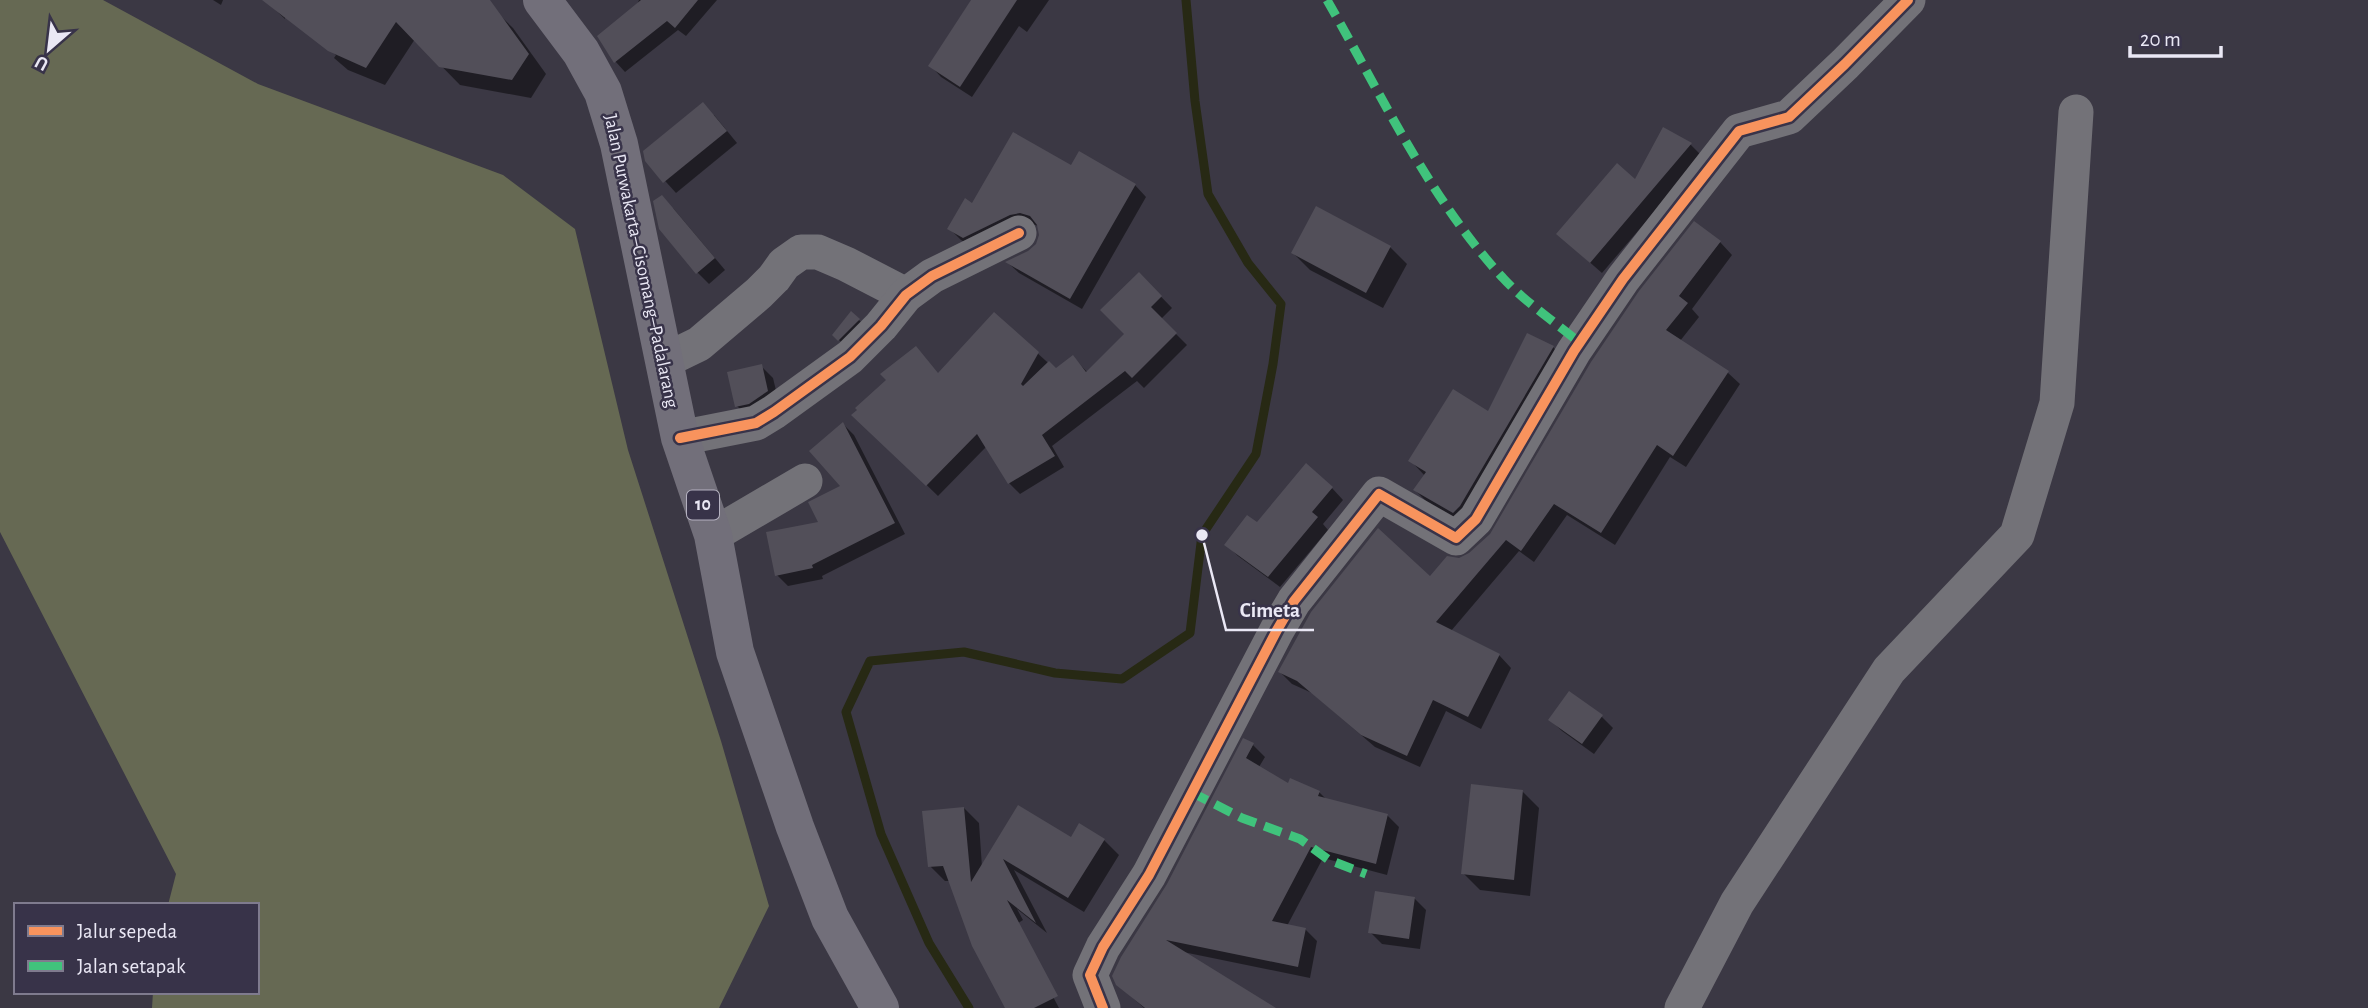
<svg xmlns="http://www.w3.org/2000/svg" width="2368" height="1008" font-family="'Alegreya Sans',sans-serif">
  <style>
    .forest { fill: #666953 }
    .shadow { fill: #0007 }
    .lines { fill: none; stroke-linecap: round; stroke-linejoin: round }
    .stream { stroke: #272914; stroke-width: 9 }
    .building { fill: #524f59 }
    .minor { stroke: #737278; stroke-width: 35 }
    .highway { stroke: #726f7a; stroke-width: 38 }
    .quiet { stroke: #40c37c; stroke-width: 9; stroke-dasharray: 18 9; stroke-linecap: butt }
    .cycleway-casing { stroke: #383349; stroke-width: 15 }
    .cycleway { stroke: #f8935d; stroke-width: 10 }
    .labels { text-anchor: middle; dominant-baseline: central; stroke-width: 5; stroke-linejoin: round; paint-order: stroke }
    .shield { fill: #383349; stroke: #b5b2c1; stroke-width: 2 }
    .shield-label { font-size: 18px; font-weight: bold; fill: #eae8f5 }
    .street-label { font-size: 19px; fill: #eae8f5; stroke: #383349 }
    .leader { fill: none; stroke: #eae8f5; stroke-width: 2.5 }
    .callout-dot { fill: #eae8f5; stroke: #383349; stroke-width: 2.5 }
    .callout-label { font-size: 21px; text-anchor: middle; font-weight: bold; fill: #eae8f5; stroke: #383349; stroke-width: 5; stroke-linejoin: round; paint-order: stroke }
  </style>
  <rect width="100%" height="100%" fill="#3b3844"/>
  <!-- forest -->
  <path class="forest" d="M0 0H103L258 84 503 175 575 229 628 450 721 741 769 906 719 1008H152L153 992H257V905H168L176 874 0 532Z"/>
  <!-- shadow -->
  <g class="shadow">
    <path d="M213 0H223L221 5Z"/>
    <path d="M268 0H484L513 28 546 74 531 98 460 85 415 39 385 85 348 70 334 58 336 55 285 15V19L267 2Z"/>
    <path d="M639 0H717L686 36 678 30 625 72 615 61Z"/>
    <path d="M983 0H1049L1027 32 1019 26 972 97 941 77 930 65Z"/>
    <path d="M714 115 737 143 676 193 647 161Z"/>
    <path d="M1664 130 1691 145 1702 156 1602 273 1570 245 1635 181Z"/>
    <path d="M1072 168 1135 185 1146 197 1082 309 1019 273 1008 263 1029 252 1038 245 1041 235 1039 226 1032 224 976 249 961 240 950 229 973 205Z"/>
    <path d="M673 208 725 270 709 284 697 272Z"/>
    <path d="M1720 242 1732 255 1692 309 1699 317 1680 341 1727 372 1740 384 1686 467 1670 457 1615 545 1567 515 1534 562 1519 551 1451 631 1499 655 1511 668 1481 729 1446 711 1420 767 1375 747 1312 693 1292 684 1280 672 1470 555 1491 535Z"/>
    <path d="M1390 247 1407 264 1383 308 1310 270 1293 253Z"/>
    <path d="M1139 274 1172 308 1161 319 1187 345 1144 388 1137 381 1052 446 1064 467 1020 494 1009 483 986 447 938 496 854 415 939 375 994 314 1056 370 1073 357 1088 373 1126 334Z"/>
    <path d="M859 320 864 325 844 345 834 335Z"/>
    <path d="M1553 347 1567 362 1469 527 1430 505 1415 490 1425 476 1411 461 1488 413Z"/>
    <path d="M761 366 773 378 779 403 748 417 737 406Z"/>
    <path d="M843 424 854 435 905 534 822 576 823 579 788 586 777 575 821 523 843 487Z"/>
    <path d="M1332 488 1343 500 1323 524 1328 530 1280 587 1238 556 1227 545 1257 525Z"/>
    <path d="M1602 717 1613 728 1594 754 1562 731 1550 720Z"/>
    <path d="M1253 745 1265 757 1259 767 1289 785 1319 792 1327 800 1387 815 1399 827 1387 875 1323 858 1287 926 1305 929 1317 941 1310 978 1183 952 1273 1008H1144L1117 984Z"/>
    <path d="M1522 791 1539 808 1530 896 1480 890 1463 873Z"/>
    <path d="M1018 807 1072 840H1104L1119 855 1084 912 1014 870 1047 933 1017 909 1023 920 1015 925 1059 1008H1007L950 881H945L930 866 964 808 979 823 982 867Z"/>
    <path d="M1414 898 1426 910 1420 949 1382 944 1370 932Z"/>
  </g>
  <g class="lines">
    <!-- stream -->
    <path class="stream" d="M969 1008 929 943 881 834 846 712 870 661 964 652 1055 673 1122 679 1190 633 1202 535 1256 454 1273 364 1281 304 1248 263 1208 194 1195 101 1186 0"/>
  </g>
  <!-- building -->
  <g class="building">
    <path d="M262 0H490L529 54 512 80 439 67 396 22 366 68 328 51Z"/>
    <path d="M641 0H698L675 28 667 21 614 63 597 36Z"/>
    <path d="M971 0H1017L960 87 928 66Z"/>
    <path d="M703 102 727 131 663 183 645 161 643 151Z"/>
    <path d="M1663 127 1692 143 1590 263 1556 234 1617 163 1635 179Z"/>
    <path d="M1013 132 1071 165 1079 151 1136 184 1070 299 1005 262 1028 251 1036 244 1039 235 1037 225 1030 216 1020 213 1010 215 963 238 947 229 965 198 972 203Z"/>
    <path d="M662 195 715 258 696 274 659 229 653 201Z"/>
    <path d="M1316 206 1391 246 1366 293 1291 253Z"/>
    <path d="M1694 221 1721 241 1679 296 1688 303 1666 330 1729 371 1673 456 1657 445 1601 533 1554 504 1521 551 1506 540 1436 622 1500 654 1468 717 1433 700 1407 756 1361 735 1297 681 1278 672 1311 612 1378 528 1430 576 1447 556 1459 558 1469 553 1490 534 1591 362 1639 291Z"/>
    <path d="M1139 272 1162 296 1151 307 1177 333 1132 378 1125 371 1042 435 1055 456 1008 484 977 434 926 486 851 415 857 410 855 408 886 380 880 374 916 346 938 373 994 312 1039 352 1021 384 1023 386 1049 361 1056 368 1073 355 1086 372 1124 334 1100 310Z"/>
    <path d="M851 311 860 319 838 341 832 335Z"/>
    <path d="M1527 333 1554 346 1460 506 1453 513 1413 490 1426 472 1408 461 1453 389 1488 411Z"/>
    <path d="M762 364 768 391 749 404 735 407 727 372Z"/>
    <path d="M843 422 895 523 812 565 813 568 775 576 766 532 818 522 808 502 840 486 809 451Z"/>
    <path d="M1306 463 1333 487 1312 512 1318 517 1268 577 1224 545 1247 515 1257 522Z"/>
    <path d="M1569 691 1603 715 1582 744 1548 720Z"/>
    <path d="M1243 738 1254 743 1246 758 1288 783 1290 778 1320 791 1318 796 1388 814 1376 864 1311 847 1272 921 1306 928 1298 967 1166 940 1276 1008H1145L1116 985 1112 976 1121 957 1167 884Z"/>
    <path d="M1471 784 1523 790 1514 880 1461 874Z"/>
    <path d="M1018 805 1071 837 1079 823 1105 839 1068 898 1003 859 1036 923 1007 900 1058 996 1034 1008H1005L972 946 943 866 928 867 922 811 964 807 971 882Z"/>
    <path d="M1375 891 1415 897 1409 939 1368 933Z"/>
  </g>
  <g class="lines">
    <!-- minor -->
    <g class="minor">
      <path d="M664 361 699 344 759 293 774 278 784 264 801 252H818L846 264 906 295"/>
      <path d="M680 438 756 423 774 412 850 357 881 326 906 295 932 276 1019 233"/>
      <path d="M713 535 805 481"/>
      <path d="M1103 1008 1090 975 1103 947 1149 875 1277 630 1294 601 1379 494 1456 538 1476 519 1574 351 1623 279 1739 131 1789 117 1845 64 1908 0"/>
      <path d="M1682 1008 1737 903 1889 670 2017 535 2057 403 2076 112"/>
    </g>
    <!-- highway -->
    <path class="highway" d="M542 0 581 52 603 92 619 144 680 438 713 535 735 652 795 827 830 918 880 1008"/>
    <!-- quiet -->
    <g class="quiet">
      <path d="M1327 0C1381 94 1429 198 1503 278 1525 302 1555 322 1580 343"/>
      <path d="M1191 792 1242 818 1300 839 1329 860 1366 874"/>
    </g>
    <defs>
      <g id="cycleway">
        <path d="M680 438 756 423 774 412 850 357 881 326 906 295 932 276 1019 233"/>
        <path d="M1103 1008 1090 975 1103 947 1149 875 1277 630 1294 601 1379 494 1456 538 1476 519 1574 351 1623 279 1739 131 1789 117 1845 64 1908 0"/>
      </g>
    </defs>
    <!-- cycleway casing -->
    <use href="#cycleway" class="cycleway-casing"/>
    <!-- cycleway -->
    <use href="#cycleway" class="cycleway"/>
  </g>
  <g class="labels">
    <!-- shield labels -->
    <rect class="shield" x="687" y="490.5" width="32" height="29" rx="5"/>
    <g class="shield-label">
      <text x="703" y="505">10</text>
    </g>
    <!-- street labels -->
    <g class="street-label">
      <text transform="translate(641 261) rotate(78)">Jalan Purwakarta–Cisomang–Padalarang</text>
    </g>
  </g>
  <!-- callouts -->
  <path class="leader" d="M1202 535L1226 630H1314"/>
  <circle class="callout-dot" cx="1202" cy="535" r="7"/>
  <g class="callout-label">
    <text x="1270" y="617">Cimeta</text>
  </g>
  <!-- legend -->
  <rect x="14" y="903" width="245" height="91" fill="#383349" stroke="#7f7b8e" stroke-width="2"/>
  <rect x="28" y="926" width="35" height="10" fill="#f8935d" stroke="#7f7b8e" stroke-width="2"/>
  <text x="77" y="938" font-size="21" fill="#eae8f5">Jalur sepeda</text>
  <rect x="28" y="961" width="35" height="10" fill="#40c37c" stroke="#7f7b8e" stroke-width="2"/>
  <text x="77" y="973" font-size="21" fill="#eae8f5">Jalan setapak</text>
  <!-- north arrow -->
  <g transform="translate(49 49) rotate(208)" stroke="#383349" stroke-width="5" paint-order="stroke">
  <path d="M0-5L12 26L0 18L-12 26Z" fill="#eae8f5"/>
  <text y="-10" font-size="19" font-weight="bold" text-anchor="middle" fill="#eae8f5">U</text>
  </g>
  <!-- scale -->
  <path d="M2130 46v10h91v-10" fill="none" stroke="#eae8f5" stroke-width="3.5"/>
  <text x="2140" y="46" font-size="21" fill="#eae8f5" stroke="#383349" stroke-width="5" paint-order="stroke">20 m</text>
</svg>
